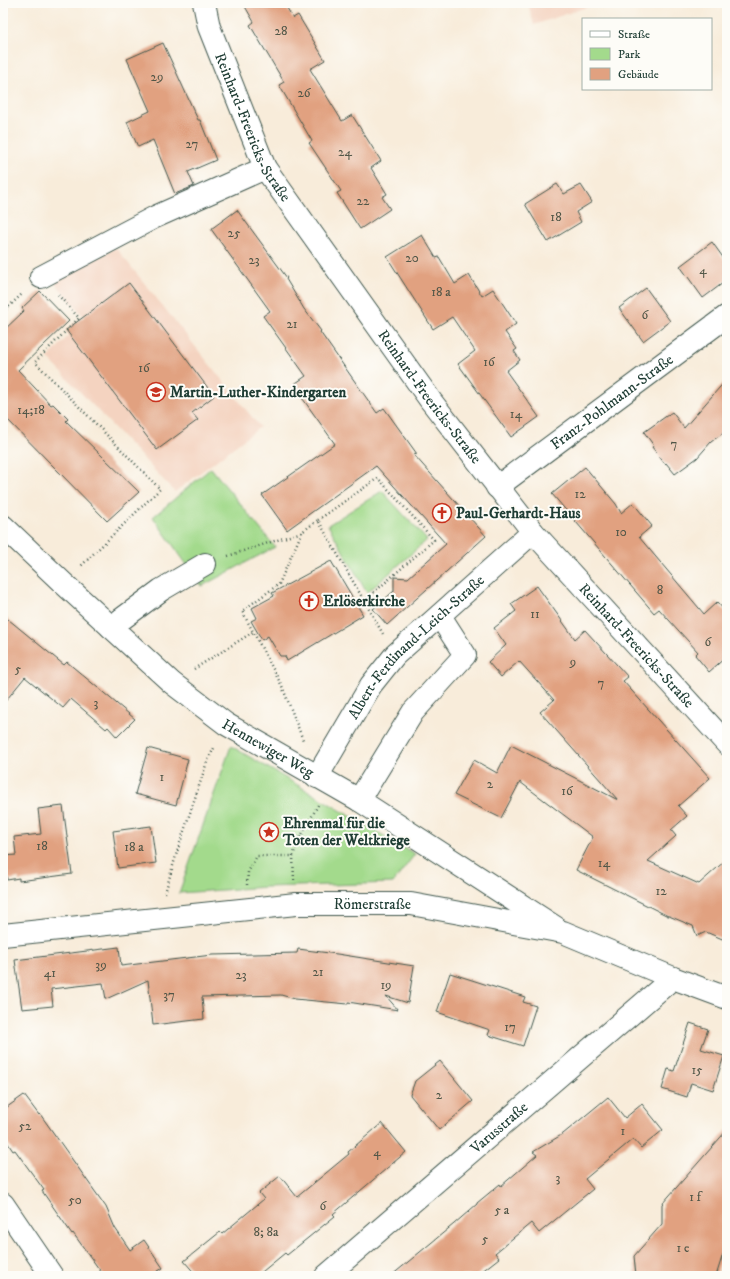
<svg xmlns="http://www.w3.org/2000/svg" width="730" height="1279" font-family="'IM FELL DW Pica',serif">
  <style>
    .built { fill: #f4d3c0 }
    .green { fill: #a3da8c; stroke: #618c60 }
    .building { fill: #e1a180 }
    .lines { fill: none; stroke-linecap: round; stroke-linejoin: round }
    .minor-casing { stroke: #40574d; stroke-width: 24 }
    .path { stroke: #40574d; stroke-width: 2.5; stroke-dasharray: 1 3; stroke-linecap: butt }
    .minor { stroke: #fff; stroke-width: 22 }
    .labels { text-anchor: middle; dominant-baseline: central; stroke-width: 4; stroke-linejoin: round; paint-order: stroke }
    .number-label { font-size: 13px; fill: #505647 }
    .street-label { font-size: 15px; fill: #1f3d34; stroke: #fdfcf7 }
    .poi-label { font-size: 15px; font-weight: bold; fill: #1f3d34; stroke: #fdfcf7; text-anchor: start }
  </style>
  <rect width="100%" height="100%" fill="#fdfcf7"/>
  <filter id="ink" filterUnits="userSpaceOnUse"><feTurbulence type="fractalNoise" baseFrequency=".025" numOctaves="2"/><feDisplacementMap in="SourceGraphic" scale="8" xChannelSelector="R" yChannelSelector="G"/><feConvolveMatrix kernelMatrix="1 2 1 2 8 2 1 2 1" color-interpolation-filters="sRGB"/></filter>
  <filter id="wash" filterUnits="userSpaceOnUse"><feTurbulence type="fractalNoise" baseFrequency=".012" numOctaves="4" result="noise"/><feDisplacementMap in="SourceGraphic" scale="16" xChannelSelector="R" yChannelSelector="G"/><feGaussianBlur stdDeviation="0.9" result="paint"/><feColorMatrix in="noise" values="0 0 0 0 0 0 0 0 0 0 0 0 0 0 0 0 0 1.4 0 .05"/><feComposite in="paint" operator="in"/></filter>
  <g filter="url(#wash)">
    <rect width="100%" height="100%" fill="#f8ecda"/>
    <!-- built -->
    <g class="built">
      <path d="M528 3H598L534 25Z"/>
      <path d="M116 248 260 427 175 492 48 358 85 318 51 278Z"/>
    </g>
    <!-- green -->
    <g class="green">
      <path d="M211 468 275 547 202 586 153 517Z"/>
      <path d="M382 491 427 540 367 593 328 525Z"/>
      <path d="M231 746 415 854 393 883 266 887 179 893Z"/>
    </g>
    <g id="blocks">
      <!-- building -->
      <g class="building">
        <path d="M243 3H284L293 18 298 15 325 60 310 69 342 121 352 115 381 161 371 168 387 194 382 197 390 209 360 229 337 193 341 191 309 143 312 141 279 85 284 82 250 25 254 22Z"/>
        <path d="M163 43 198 120H200L216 160 188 172 194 186 175 194 153 140 138 147 127 122 150 111 127 59Z"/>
        <path d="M557 184 564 194 581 185 592 202 576 212 581 222 548 242 525 204Z"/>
        <path d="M237 210 287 278 286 279 304 309 321 331 320 332 377 413 384 408 417 454 414 455 486 536 387 625 373 609 394 591V577L408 578 446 544 376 466 287 530 262 495 335 444 293 385 306 376 263 316 270 311 211 229Z"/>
        <path d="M422 235 436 258 439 257 455 284 469 275 482 296 493 289 516 324 505 332 517 349 514 351 520 360 506 371 539 417 511 437 458 364 475 351 452 317 433 329 387 257Z"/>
        <path d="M712 242 727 263V280L703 298 680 266Z"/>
        <path d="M129 283 214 396 192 413 198 420 157 450 66 330Z"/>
        <path d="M646 288 670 321 643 341 619 308Z"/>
        <path d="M40 291 69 321 18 370 51 405 53 404 68 419 66 421 139 492 107 521 3 415V331L24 311 22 308Z"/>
        <path d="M727 379V430L711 442 697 458 675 474 666 463 665 464 652 447 654 446 644 432 672 412 684 428Z"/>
        <path d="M585 467 616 504 621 513 633 503 652 526 639 537 704 614 717 602 727 613V656L709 672 695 655 698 652 659 609 654 613 552 494Z"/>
        <path d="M331 561 363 615 287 661 285 656H280L268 636 262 640 251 621 257 618 252 608 274 596 272 593Z"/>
        <path d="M537 586 575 639 585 630 628 677 623 681 710 778 678 806 687 816 671 830 676 836 648 861 699 884 727 859V941L706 932 697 936 693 926 669 916H668L576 870 593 837 520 782 501 818 454 795 474 760 497 773 511 745 618 800 540 712 554 700 519 661 501 677 488 662 506 645 494 628 516 611 511 604Z"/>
        <path d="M3 615 64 665 67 662 135 719 117 737 108 727 106 729 71 699 63 708 25 677 3 704Z"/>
        <path d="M148 748 188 759 176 805 135 794Z"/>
        <path d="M63 806 72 874 19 881V878L7 880 4 856 16 855 14 837 41 834 38 809Z"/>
        <path d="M151 826 156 863 118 868 113 831Z"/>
        <path d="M119 947 121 966 212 955 297 953 298 949 337 954 414 966 408 1003 386 996 398 1010 348 1002V1004L295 999 281 995 202 997 204 1019 153 1025 148 980 106 999 103 983 51 989 53 1006 22 1009 15 960Z"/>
        <path d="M450 973 525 997 523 1002 536 1006 523 1046 488 1035 490 1030 437 1012Z"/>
        <path d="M690 1023 708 1029 701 1049 724 1056 713 1090 691 1083 687 1097 662 1089 668 1069 674 1071Z"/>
        <path d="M440 1061 473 1101 439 1130 410 1095 415 1081Z"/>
        <path d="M24 1095 39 1115 40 1114 106 1207 115 1228 130 1250 144 1240 163 1268 150 1276H104L73 1233 72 1234 42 1191 44 1190 15 1150 13 1151 3 1136V1110Z"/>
        <path d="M608 1097 625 1118 642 1104 663 1130 641 1148 633 1139 585 1179 593 1189 539 1233 531 1223 495 1253 499 1258 476 1276H391L454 1224 477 1204V1203L500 1184 501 1186 537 1155 533 1152 563 1134Z"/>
        <path d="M382 1123 406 1152 333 1214 335 1216 287 1255 285 1253 257 1276H197L184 1261 220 1232 222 1234 264 1199 259 1193 280 1176 297 1197 349 1154 348 1152Z"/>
        <path d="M727 1130V1250L723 1254 716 1276H636L634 1256 662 1224V1204Z"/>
      </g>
    </g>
  </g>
  <g filter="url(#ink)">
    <use href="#blocks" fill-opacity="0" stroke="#40574d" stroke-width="1"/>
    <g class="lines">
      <defs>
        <g id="minor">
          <path id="s1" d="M204 3 209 27 265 168 431 401 533 532 727 744"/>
          <path d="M41 277 155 217 265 168"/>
          <path id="s2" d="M497 487 727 316"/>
          <path id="s3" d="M3 526 63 583 172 683 226 724 359 800 555 927"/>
          <path d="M111 627 161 590 205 564"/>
          <path id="s4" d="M317 777 371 685 395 655 533 532"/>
          <path d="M359 800 413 712 465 655 440 616"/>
          <path id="s5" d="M3 935 296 904H411L563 932 673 978 727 998"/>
          <path d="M3 1204 52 1276"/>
          <path id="s6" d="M326 1276 673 978"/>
        </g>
      </defs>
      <!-- minor casing -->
      <use href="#minor" class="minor-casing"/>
      <!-- path -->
      <g class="path">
        <path d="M58 295 79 318 35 362 160 489 81 566"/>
        <path d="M3 312 23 293"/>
        <path d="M318 520 378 478 434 540 364 601"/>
        <path d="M302 532 279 584 242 611 282 686 303 740"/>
        <path d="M228 556 302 532 318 520 383 634"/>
        <path d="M194 669 253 632"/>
        <path d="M294 880 293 856 297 844 318 805"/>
        <path d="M247 885 248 872 257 856H293"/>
        <path d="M165 893 177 852 207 762 215 746"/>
        <path d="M722 1276 727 1265"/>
      </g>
      <!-- minor -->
      <use href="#minor" class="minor"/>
    </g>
  </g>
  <!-- icons -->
  <defs>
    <symbol id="school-ring" viewBox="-11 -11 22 22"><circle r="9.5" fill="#fdfcf7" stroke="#c8321e" stroke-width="1.5"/><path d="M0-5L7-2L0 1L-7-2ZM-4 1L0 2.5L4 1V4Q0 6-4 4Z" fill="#c8321e"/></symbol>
    <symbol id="church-ring" viewBox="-11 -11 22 22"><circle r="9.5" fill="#fdfcf7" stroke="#c8321e" stroke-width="1.5"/><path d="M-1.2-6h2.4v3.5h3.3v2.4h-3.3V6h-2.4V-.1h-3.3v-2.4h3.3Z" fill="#c8321e"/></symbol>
    <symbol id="sight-ring" viewBox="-11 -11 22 22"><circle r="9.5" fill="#fdfcf7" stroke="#c8321e" stroke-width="1.5"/><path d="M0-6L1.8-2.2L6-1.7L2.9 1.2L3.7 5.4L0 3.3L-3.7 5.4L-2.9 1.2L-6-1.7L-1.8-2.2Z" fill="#c8321e"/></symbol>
  </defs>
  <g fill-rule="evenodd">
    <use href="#school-ring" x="145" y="381" width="22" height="22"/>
    <use href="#church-ring" x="431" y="502" width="22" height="22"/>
    <use href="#church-ring" x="298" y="590" width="22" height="22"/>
    <use href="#sight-ring" x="258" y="821" width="22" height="22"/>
  </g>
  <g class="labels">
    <!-- number labels -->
    <g class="number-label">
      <text x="281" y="31">28</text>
      <text x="157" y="77">29</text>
      <text x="304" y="93">26</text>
      <text x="192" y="144">27</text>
      <text x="345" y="152">24</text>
      <text x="363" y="201">22</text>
      <text x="556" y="217">18</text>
      <text x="234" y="233">25</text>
      <text x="412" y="258">20</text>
      <text x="254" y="260">23</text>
      <text x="703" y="270">4</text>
      <text x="441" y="292">18 a</text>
      <text x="645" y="315">6</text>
      <text x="292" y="324">21</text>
      <text x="489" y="362">16</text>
      <text x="144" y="368">16</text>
      <text x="31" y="410">14;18</text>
      <text x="516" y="414">14</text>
      <text x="674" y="444">7</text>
      <text x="580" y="494">12</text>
      <text x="621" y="532">10</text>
      <text x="660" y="590">8</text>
      <text x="535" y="614">11</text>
      <text x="708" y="642">6</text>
      <text x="573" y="662">9</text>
      <text x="18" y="669">5</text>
      <text x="601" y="683">7</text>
      <text x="96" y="703">3</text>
      <text x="162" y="777">1</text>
      <text x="490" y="784">2</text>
      <text x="567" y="791">16</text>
      <text x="42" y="846">18</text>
      <text x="134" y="847">18 a</text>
      <text x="604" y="863">14</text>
      <text x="661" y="891">12</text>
      <text x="101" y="965">39</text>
      <text x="318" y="972">21</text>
      <text x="50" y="973">41</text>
      <text x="241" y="975">23</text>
      <text x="386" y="985">19</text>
      <text x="169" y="995">37</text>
      <text x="510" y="1027">17</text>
      <text x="697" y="1070">15</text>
      <text x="439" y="1095">2</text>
      <text x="25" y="1126">52</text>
      <text x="623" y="1131">1</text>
      <text x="377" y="1152">4</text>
      <text x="558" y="1178">3</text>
      <text x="695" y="1197">1 f</text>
      <text x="75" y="1200">50</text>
      <text x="323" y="1206">6</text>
      <text x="502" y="1210">5 a</text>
      <text x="266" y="1232">8; 8a</text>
      <text x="485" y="1239">5</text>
      <text x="683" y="1248">1 e</text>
    </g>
    <!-- street labels -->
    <g class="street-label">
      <text stroke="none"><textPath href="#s1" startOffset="134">Reinhard-Freericks-Straße</textPath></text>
      <text stroke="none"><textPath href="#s1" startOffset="458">Reinhard-Freericks-Straße</textPath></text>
      <text stroke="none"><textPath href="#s2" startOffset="143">Franz-Pohlmann-Straße</textPath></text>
      <text stroke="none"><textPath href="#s1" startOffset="782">Reinhard-Freericks-Straße</textPath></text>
      <text stroke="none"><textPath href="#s4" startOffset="165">Albert-Ferdinand-Leich-Straße</textPath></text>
      <text stroke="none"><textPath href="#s3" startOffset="347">Hennewiger Weg</textPath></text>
      <text stroke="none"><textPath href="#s5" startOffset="371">Römerstraße</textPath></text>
      <text stroke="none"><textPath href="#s6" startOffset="228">Varusstraße</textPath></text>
    </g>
    <!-- poi labels -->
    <g class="poi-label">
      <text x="170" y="392">Martin-Luther-Kindergarten</text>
      <text x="456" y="513">Paul-Gerhardt-Haus</text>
      <text x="323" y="601">Erlöserkirche</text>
      <text x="283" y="823">Ehrenmal für die<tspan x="283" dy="17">Toten der Weltkriege</tspan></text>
    </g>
  </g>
  <!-- margin -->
  <rect width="730" height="1279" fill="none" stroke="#fdfcf7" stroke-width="16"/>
  <!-- legend -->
  <rect x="582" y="18" width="130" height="72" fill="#fdfcf7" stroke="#a4b0a9"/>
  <rect x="590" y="31" width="20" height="6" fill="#ffffff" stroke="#a4b0a9"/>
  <text x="618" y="38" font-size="12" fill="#1f3d34">Straße</text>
  <rect x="590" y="48" width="20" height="12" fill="#a3da8c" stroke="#a4b0a9"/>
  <text x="618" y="58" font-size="12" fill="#1f3d34">Park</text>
  <rect x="590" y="68" width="20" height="12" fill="#e1a180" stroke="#a4b0a9"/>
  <text x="618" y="78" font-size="12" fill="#1f3d34">Gebäude</text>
</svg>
